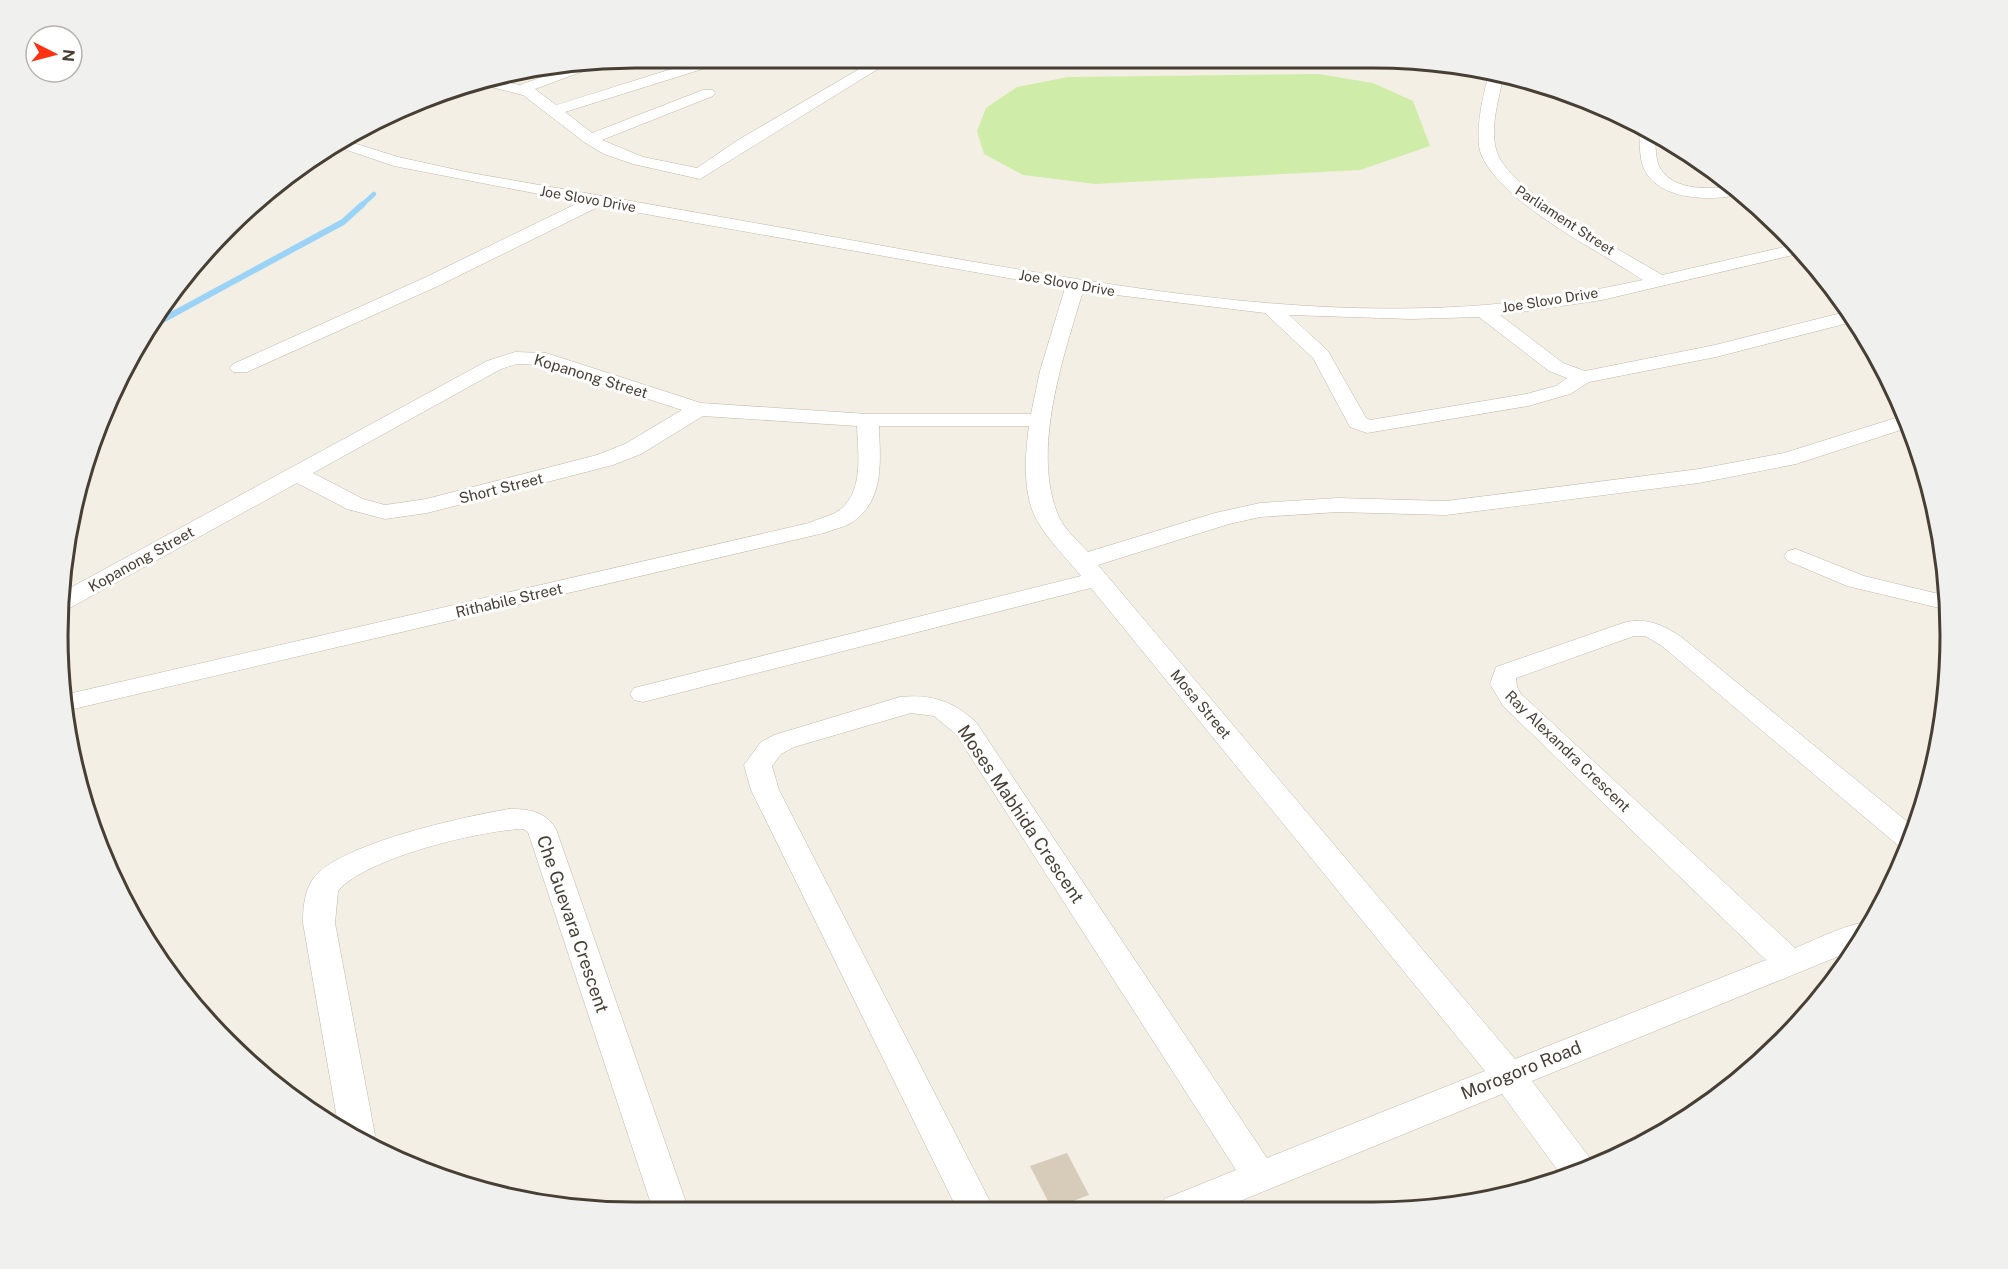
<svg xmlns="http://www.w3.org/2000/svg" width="2008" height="1269" font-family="'Public Sans',sans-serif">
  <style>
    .green { fill: #cfeda9 }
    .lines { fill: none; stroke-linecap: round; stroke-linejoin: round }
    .stream-far1 { stroke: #9bd3f7; stroke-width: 4.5 }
    .stream { stroke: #9bd3f7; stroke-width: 6 }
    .building { fill: #d7cbb9 }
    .street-casing { stroke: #c1b7a7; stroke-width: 1 }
    .street { fill: #fff; fill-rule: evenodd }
    .labels { text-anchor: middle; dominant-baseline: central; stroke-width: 6; stroke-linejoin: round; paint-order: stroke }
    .far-street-label { font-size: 14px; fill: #473f34; stroke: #fff }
    .street-label { font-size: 15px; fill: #473f34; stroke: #fff }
    .near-street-label { font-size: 18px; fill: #473f34; stroke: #fff }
    .rim { fill: none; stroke: #473f34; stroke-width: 3 }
  </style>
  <rect width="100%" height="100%" fill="#f4efe5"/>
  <!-- green -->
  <path class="green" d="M1319 74 1373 83 1413 101 1430 146 1360 170 1095 184 1023 175 984 154 977 131 986 108 1017 87 1068 77Z"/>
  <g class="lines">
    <!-- stream-far1 -->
    <path class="stream-far1" d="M361 206 374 194"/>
    <!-- stream -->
    <path class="stream" d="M155 324 343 222 363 204"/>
  </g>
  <!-- building -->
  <path class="building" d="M1067 1153 1089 1195 1052 1209 1030 1166Z"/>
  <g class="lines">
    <defs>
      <g id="street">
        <path d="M710 57 730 58 728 61 565 112 592 133 703 90H713L715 93 713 96 602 140 643 157 697 168 738 140 878 58 894 59 700 179 633 164 604 154 584 142 523 95 475 83 494 80 520 85 564 69 593 64 592 68 535 89 556 105Z"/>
        <path d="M1490 73 1503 77C1499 99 1490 126 1496 149 1504 189 1626 253 1662 275L1797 244 1806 252 1602 300 1500 315 1563 363 1585 371 1715 345 1849 311 1856 321 1716 357 1589 382 1570 394 1528 406 1367 433 1350 427 1313 358 1265 313 1083 291C1064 355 1030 452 1059 517 1064 529 1079 542 1088 552L1215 513 1260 503 1338 498 1446 501 1699 469 1784 453 1905 415 1910 427 1796 464 1699 483 1446 515 1338 512 1260 517 1229 524 1098 565 1515 1059 1766 960 1503 706 1490 684 1496 667 1623 623C1645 617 1661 624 1680 636L1915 828 1907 849 1900 847 1662 646 1645 636H1634L1516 678 1517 687 1521 694 1795 948C1811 942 1856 919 1871 923L1854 950 1532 1081 1595 1165 1564 1179 1502 1094 1218 1210H1159L1164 1199 1236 1170 956 734 934 716 911 713 794 747 781 754 772 766 779 790 994 1209H957L751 790 744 765 761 742 774 735 900 697C931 694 953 701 976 722L1267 1158 1485 1071 1091 588 643 702 634 700 630 694 634 688 1081 576C1067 559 1049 541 1038 522 1022 496 1025 455 1029 426H879C880 459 885 499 854 521 846 527 834 529 824 533L69 710 68 694 809 523C817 519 827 517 835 513 865 496 858 454 857 426L703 416 641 454 613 465 427 513 385 519 347 509 297 483 68 609 60 611 59 594 487 361 515 352 546 353 701 403 868 414H1031L1040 371 1065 288 600 206 438 286 247 372H233L230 368 233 364 424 278 580 202 394 166 332 145 344 140 398 157 471 173C620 199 768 225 917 252 1103 284 1294 320 1485 305 1538 301 1591 291 1643 280 1599 251 1501 203 1481 154 1474 137 1483 90 1490 73ZM1289 315 1411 319 1479 317 1549 371 1567 378 1556 386 1526 394 1370 420 1366 418 1328 351ZM517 364 544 365 682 410 625 444 597 455 426 499 385 505 363 499 313 473 501 369Z"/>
        <path d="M1641 128 1655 136C1656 146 1655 159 1660 168 1674 192 1712 189 1735 186L1744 194C1713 201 1660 202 1644 169 1639 157 1640 143 1639 131Z"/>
        <path d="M1796 549 1864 576 1947 596 1948 610 1847 586 1788 561 1784 556 1788 551Z"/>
        <path d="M509 809C529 809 545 811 556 829L688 1208 652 1207 528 832 523 829C481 830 365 858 338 891L335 923 375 1135 371 1143 338 1124 303 923C303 905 305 885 319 872 354 841 462 817 509 809Z"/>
      </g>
    </defs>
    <!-- street casing -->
    <use href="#street" class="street-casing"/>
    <!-- street -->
    <use href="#street" class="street"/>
  </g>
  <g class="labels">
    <!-- far-street labels -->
    <g class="far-street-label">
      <text transform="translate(588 199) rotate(10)">Joe Slovo Drive</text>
      <text transform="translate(1565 220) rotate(33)">Parliament Street</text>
      <text transform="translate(1067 283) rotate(10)">Joe Slovo Drive</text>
      <text transform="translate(1550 300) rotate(-9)">Joe Slovo Drive</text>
    </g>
    <!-- street labels -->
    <g class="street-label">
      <text transform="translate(591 376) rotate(17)">Kopanong Street</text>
      <text transform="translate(501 488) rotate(-14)">Short Street</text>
      <text transform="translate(141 559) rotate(-29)">Kopanong Street</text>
      <text transform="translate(509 600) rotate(-13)">Rithabile Street</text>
      <text transform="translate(1201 704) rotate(50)">Mosa Street</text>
      <text transform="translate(1568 751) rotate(44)">Ray Alexandra Crescent</text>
    </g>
    <!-- near-street labels -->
    <g class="near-street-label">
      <text transform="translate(1021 814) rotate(56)">Moses Mabhida Crescent</text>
      <text transform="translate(573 924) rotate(71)">Che Guevara Crescent</text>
      <text transform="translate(1521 1070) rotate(-22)">Morogoro Road</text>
    </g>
  </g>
  <!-- crop -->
  <path d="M0 0H2008V1269H0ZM635 68H1373A567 567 0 0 1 1940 635V635A567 567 0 0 1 1373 1202H635A567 567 0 0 1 68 635V635A567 567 0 0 1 635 68Z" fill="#f0f0ef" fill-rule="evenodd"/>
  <path class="rim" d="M635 68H1373A567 567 0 0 1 1940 635V635A567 567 0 0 1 1373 1202H635A567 567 0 0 1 68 635V635A567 567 0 0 1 635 68Z"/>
  <!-- north arrow -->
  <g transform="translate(54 54) rotate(96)"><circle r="28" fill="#ffffff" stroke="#b5b2ae" stroke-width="1.5"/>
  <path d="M0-4.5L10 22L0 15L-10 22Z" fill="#ff3211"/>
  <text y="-9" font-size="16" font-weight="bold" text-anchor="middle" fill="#473f34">N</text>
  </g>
</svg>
